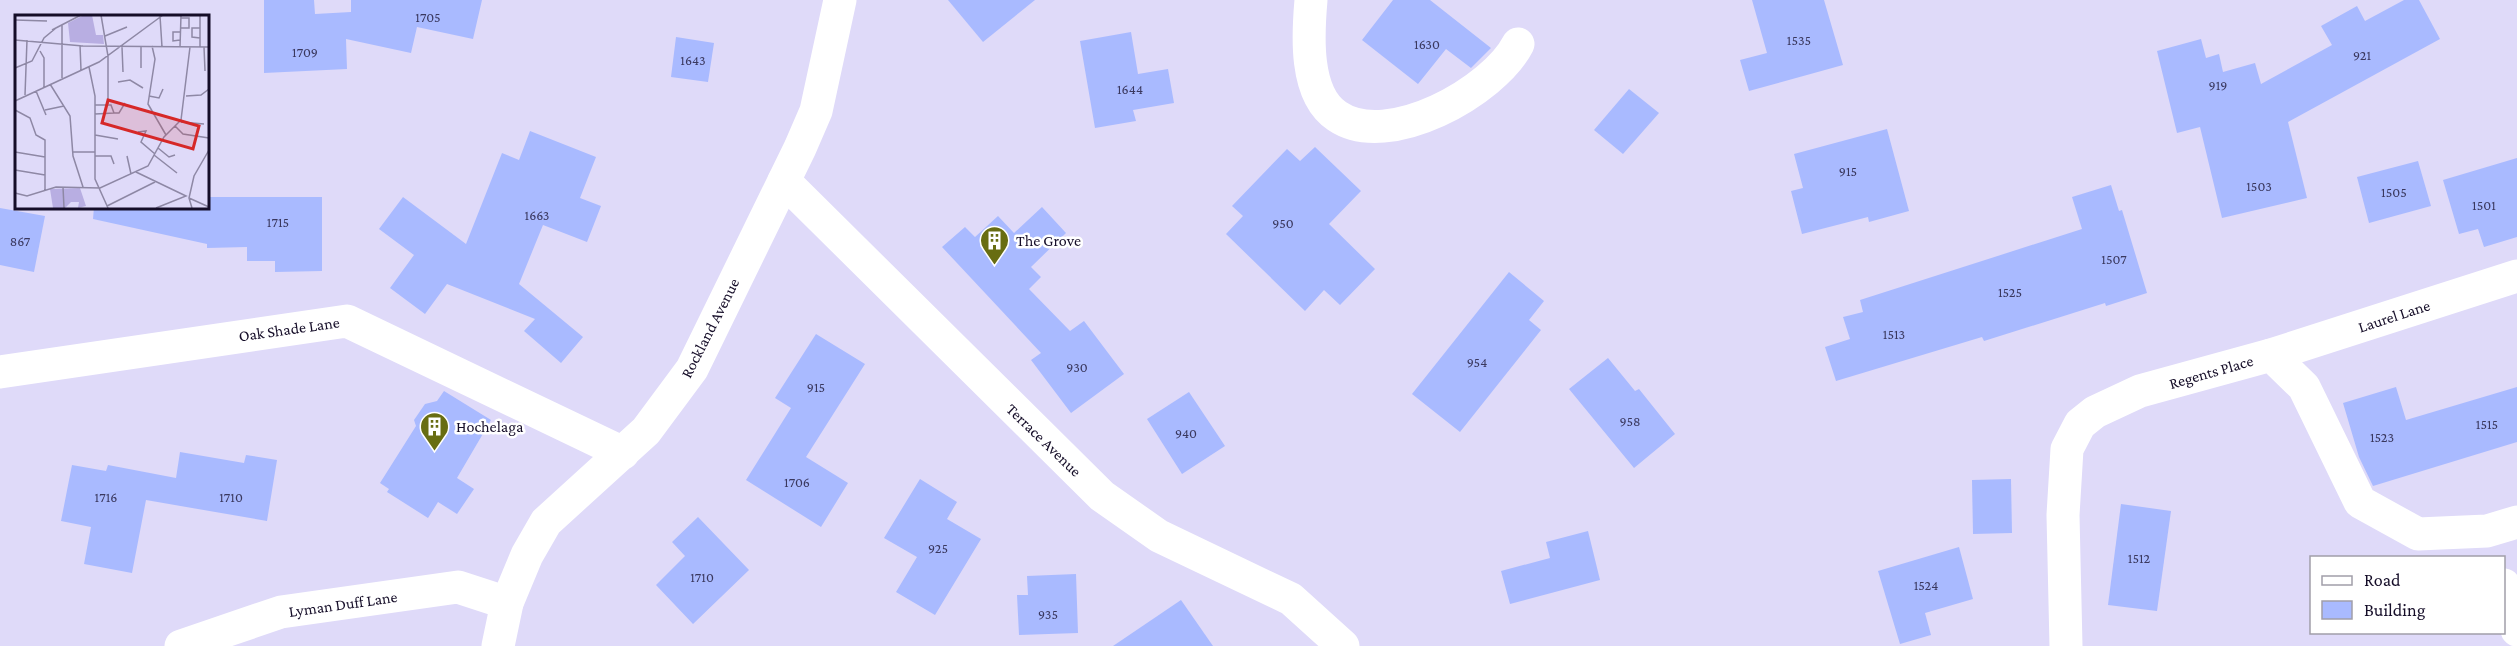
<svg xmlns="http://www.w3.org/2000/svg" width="2517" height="646" font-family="'Crimson Pro',serif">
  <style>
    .building { fill: #a9baff }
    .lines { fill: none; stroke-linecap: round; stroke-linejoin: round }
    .minor { stroke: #fff; stroke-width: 33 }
    .labels { text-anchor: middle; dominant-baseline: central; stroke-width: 5; stroke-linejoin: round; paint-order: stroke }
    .number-label { font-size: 14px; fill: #3a385e }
    .poi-label { font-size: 16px; fill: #150d28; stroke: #fff; text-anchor: start }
    .street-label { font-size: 16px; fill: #150d28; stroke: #fff }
    .inset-road { fill: none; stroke: #8e88a5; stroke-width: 1.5 }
    .view { fill: #d62828; fill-opacity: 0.15; stroke: #d62828; stroke-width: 3 }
    .inset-edge { fill: none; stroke: #150d28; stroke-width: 3 }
  </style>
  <rect width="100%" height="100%" fill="#dfdaf9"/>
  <!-- building -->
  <g class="building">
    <path d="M264 0H314L315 14 351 12V0H482L473 39 417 27 411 53 346 39 347 69 264 73Z"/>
    <path d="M948 0H1035L983 42Z"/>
    <path d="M1393 0H1430L1491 48 1471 68 1446 49 1418 84 1362 40Z"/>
    <path d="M1752 0H1824L1843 65 1749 91 1740 60 1767 53Z"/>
    <path d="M2404 0H2419L2440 39 2288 122 2307 198 2222 218 2200 127 2177 133 2157 51 2201 39 2206 58 2219 54 2223 72 2255 63 2261 84 2332 45 2321 26 2357 6 2365 21Z"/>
    <path d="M1131 32 1138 74 1168 69 1174 103 1133 110 1136 121 1095 128 1080 41Z"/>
    <path d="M676 37 714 43 708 82 671 77Z"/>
    <path d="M1629 89 1659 113 1623 154 1594 130Z"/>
    <path d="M1887 129 1909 211 1869 222 1868 217 1802 234 1791 191 1803 188 1794 154Z"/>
    <path d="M530 131 596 157 580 198 601 206 587 242 543 225 519 284 583 337 561 363 524 331 535 319 447 284 425 314 390 288 414 255 379 229 403 197 466 244 502 153 519 160Z"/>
    <path d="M1315 147 1361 191 1329 224 1375 269 1340 305 1324 290 1305 311 1226 234 1243 216 1232 206 1287 149 1300 161Z"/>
    <path d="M2517 158V237L2484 247 2478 229 2459 234 2443 180Z"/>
    <path d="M2418 161 2431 206 2369 223 2357 177Z"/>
    <path d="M2111 185 2119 211 2122 210 2147 293 2106 306 2105 303 1984 341 1982 337 1836 381 1825 347 1850 339 1843 317 1863 312 1860 300 2082 229 2072 197Z"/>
    <path d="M207 197H322V271L275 272V261H247V247L207 248V244L93 219 94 207H207Z"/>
    <path d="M1042 207 1066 233 1031 267 1041 277 1029 289 1070 331 1084 321 1124 374 1071 413 1031 360 1041 353 942 247 965 227 975 237 998 216 1014 233Z"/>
    <path d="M0 208 45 216 34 272 0 265Z"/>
    <path d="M1509 272 1544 301 1529 320 1541 330 1460 432 1412 394Z"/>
    <path d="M816 334 865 364 806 457 848 483 821 527 746 480 791 408 775 398Z"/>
    <path d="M1608 358 1635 391 1639 389 1675 434 1634 468 1569 389Z"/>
    <path d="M2396 387 2406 420 2517 387V442L2373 486 2359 457 2343 403Z"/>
    <path d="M444 391 491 420 457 478 474 489 457 514 438 502 428 518 387 492 389 489 380 483 416 426 414 420 425 404 437 401Z"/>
    <path d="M1189 392 1225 446 1182 474 1147 419Z"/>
    <path d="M180 452 244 463 246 455 277 460 267 521 146 500 132 573 84 564 91 527 61 521 72 465 106 471 108 465 176 478Z"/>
    <path d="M920 479 957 502 947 519 981 539 935 615 896 592 917 557 884 538Z"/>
    <path d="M2011 479 2012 533 1973 534 1972 480Z"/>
    <path d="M2121 504 2171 511 2157 611 2108 605Z"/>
    <path d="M698 517 749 570 693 624 656 585 685 556 672 542Z"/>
    <path d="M1588 531 1600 580 1510 604 1501 571 1550 558 1546 542Z"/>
    <path d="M1959 547 1973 599 1925 613 1931 635 1900 644 1878 571Z"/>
    <path d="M1076 574 1078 633 1019 635 1017 595H1028L1027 576Z"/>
    <path d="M1181 600 1213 646H1113Z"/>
  </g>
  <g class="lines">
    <!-- minor -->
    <g class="minor">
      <path d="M1311 0C1308 34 1304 94 1337 116 1388 151 1494 91 1518 44"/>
      <path d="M784 181 1102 496 1159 536 1291 599 1343 646"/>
      <path d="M2271 355 2517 276"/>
      <path d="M0 372 347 321 623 453"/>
      <path d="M2504 585 2517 630"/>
      <path d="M181 646 281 612 458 587 507 603"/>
      <path d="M498 646 507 603 527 555 546 522 646 431 692 369 800 148 816 111 840 0"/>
      <path d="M2066 646 2063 515 2067 449 2080 424 2095 412 2140 391 2271 355 2304 387 2360 502 2418 534 2487 531 2517 522"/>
    </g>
  </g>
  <!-- icons -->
  <defs>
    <symbol id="building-pin" viewBox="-11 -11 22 30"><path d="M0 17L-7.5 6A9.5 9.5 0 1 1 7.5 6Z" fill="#686d12" stroke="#fff"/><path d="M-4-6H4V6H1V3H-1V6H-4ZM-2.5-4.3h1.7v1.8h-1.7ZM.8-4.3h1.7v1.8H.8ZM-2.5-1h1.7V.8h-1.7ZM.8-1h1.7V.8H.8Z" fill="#fff"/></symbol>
  </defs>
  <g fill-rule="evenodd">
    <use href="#building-pin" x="978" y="224" width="33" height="45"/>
    <use href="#building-pin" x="418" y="410" width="33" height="45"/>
  </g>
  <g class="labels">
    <!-- number labels -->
    <g class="number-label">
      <text x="428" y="17">1705</text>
      <text x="1799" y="40">1535</text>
      <text x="1427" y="44">1630</text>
      <text x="305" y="52">1709</text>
      <text x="2362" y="55">921</text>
      <text x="693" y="60">1643</text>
      <text x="2218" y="85">919</text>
      <text x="1130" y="89">1644</text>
      <text x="1848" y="171">915</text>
      <text x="2259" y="186">1503</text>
      <text x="2394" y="192">1505</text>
      <text x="2484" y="205">1501</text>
      <text x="537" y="215">1663</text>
      <text x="278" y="222">1715</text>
      <text x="1283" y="223">950</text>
      <text x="20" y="241">867</text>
      <text x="2114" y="259">1507</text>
      <text x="2010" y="292">1525</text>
      <text x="1894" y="334">1513</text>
      <text x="1477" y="362">954</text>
      <text x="1077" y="367">930</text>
      <text x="816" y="387">915</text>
      <text x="1630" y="421">958</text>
      <text x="2487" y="424">1515</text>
      <text x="1186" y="433">940</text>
      <text x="2382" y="437">1523</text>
      <text x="797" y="482">1706</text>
      <text x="106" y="497">1716</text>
      <text x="231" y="497">1710</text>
      <text x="938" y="548">925</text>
      <text x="2139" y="558">1512</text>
      <text x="702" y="577">1710</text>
      <text x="1926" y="585">1524</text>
      <text x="1048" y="614">935</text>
    </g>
    <!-- poi labels -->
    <g class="poi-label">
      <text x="1016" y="240">The Grove</text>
      <text x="456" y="426">Hochelaga</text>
    </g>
    <!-- street labels -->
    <g class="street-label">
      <text transform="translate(2394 316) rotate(-18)">Laurel Lane</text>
      <text transform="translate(710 328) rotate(-63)">Rockland Avenue</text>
      <text transform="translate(289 329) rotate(-8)">Oak Shade Lane</text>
      <text transform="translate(2211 372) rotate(-16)">Regents Place</text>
      <text transform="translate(1044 440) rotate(44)">Terrace Avenue</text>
      <text transform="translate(343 604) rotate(-8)">Lyman Duff Lane</text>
    </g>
  </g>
  <!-- overview -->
  <g transform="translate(15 15)">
    <rect width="194" height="194" fill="#dfdaf9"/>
    <path d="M69 0H77L81 20H88L89 29 55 27 53 8ZM65 173 71 191 63 193 64 187H56L50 193H38L35 174Z" fill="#b8aee2"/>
    <path class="inset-road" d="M86 0 93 41V89M145 1 147 32M0 5 32 6M47 10V63M165 13H174V3H166M37 15 66 0M165 17H158V26L165 25M90 21 112 12M185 23 177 22V13H185M0 25 68 31 194 32M65 30 66 55M126 31V53M137 31 140 44 133 89 151 120M107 32 108 57M165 32 166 0M185 32V0M189 32 190 56M25 36 29 43V72M74 52 80 81V164L93 193M0 53 17 46 29 23 41 13M103 67 115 65 128 73M35 69 55 101 58 141 68 172M21 76 31 100M10 80 12 25M134 81 144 83 148 74M171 81 186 80 194 74M0 86 84 47 148 0M80 90H96L99 98H104L110 88M0 95 15 103 21 120 30 125V175M30 95 49 91M80 99 99 98M166 107 189 109M160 111 168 119 194 123M123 117 131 116 126 127 140 139M80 120 103 124M143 133 154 142 160 140M0 137 30 142M57 137H80M139 140 162 158M80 141H96L99 149M112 141 116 159M0 155 30 160M121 157 171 181 141 193M48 172 49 193M0 178 12 181 41 172 85 173 133 151 149 122 166 105 175 32M174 183 194 192M92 191 140 167M177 193 174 183 179 161 194 135"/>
    <path class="view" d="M93 85 184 111 178 134 87 108Z"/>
    <rect width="194" height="194" class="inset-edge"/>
  </g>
  <!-- legend -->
  <rect x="2310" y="556" width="195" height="78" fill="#ffffff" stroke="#a19ea9" stroke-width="1.5"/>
  <rect x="2322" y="576" width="30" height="9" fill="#ffffff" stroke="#a19ea9" stroke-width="1.5"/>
  <text x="2364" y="586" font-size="18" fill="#150d28">Road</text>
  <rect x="2322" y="601" width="30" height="18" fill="#a9baff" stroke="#a19ea9" stroke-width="1.5"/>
  <text x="2364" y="616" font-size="18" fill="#150d28">Building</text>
</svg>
